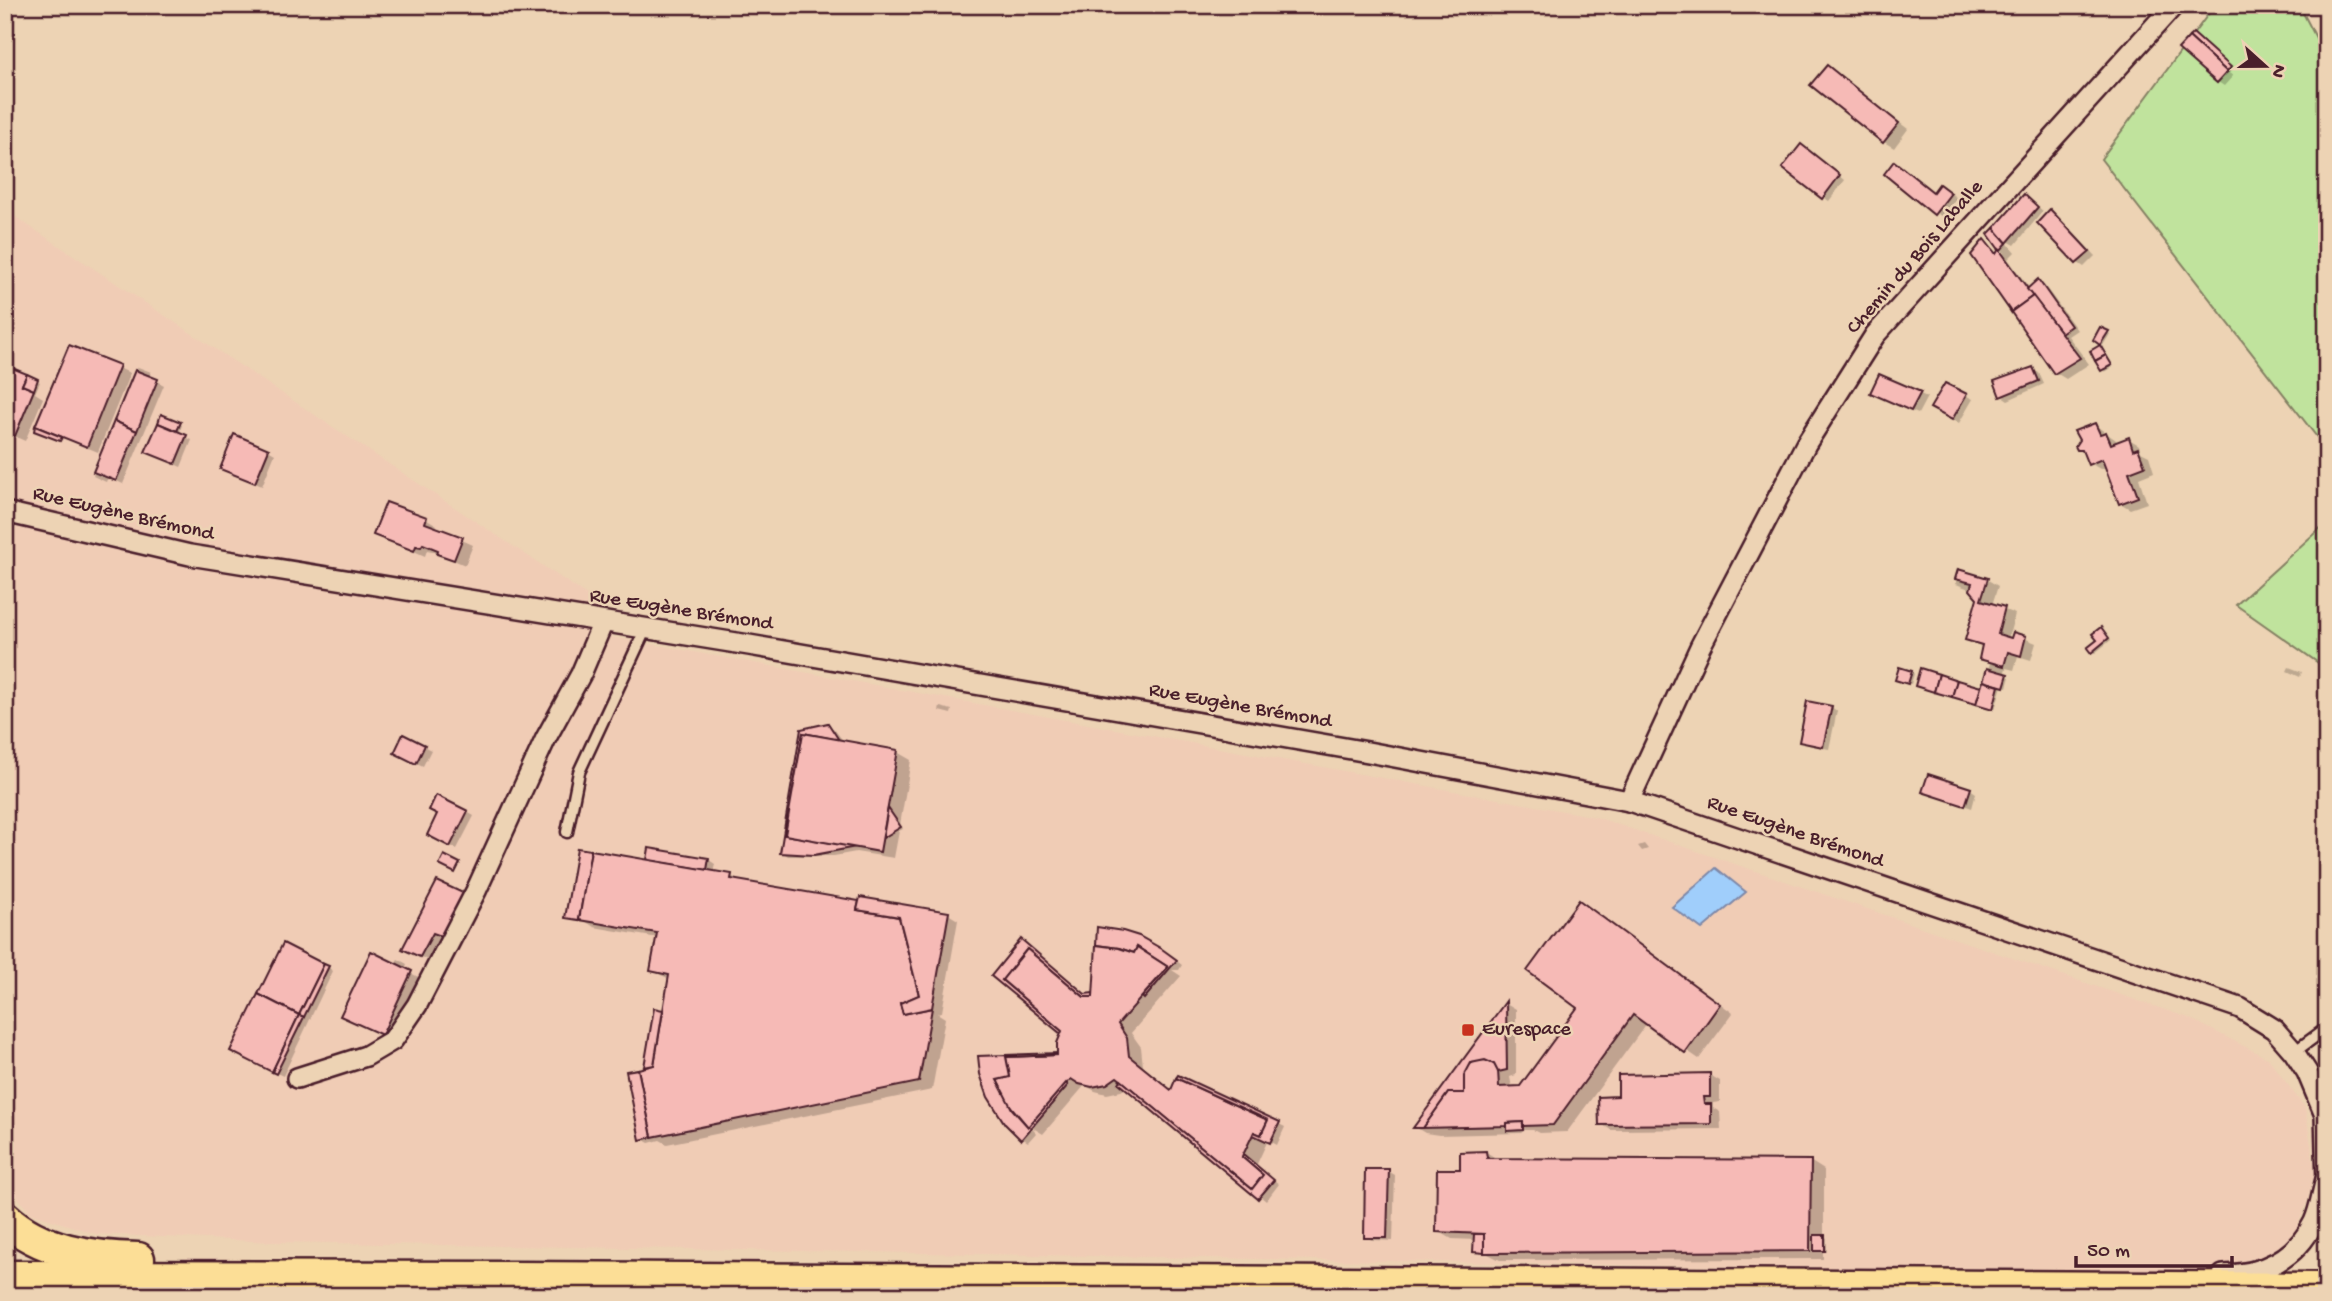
<svg xmlns="http://www.w3.org/2000/svg" width="2332" height="1301" font-family="'Gochi Hand',sans-serif">
  <style>
    .built { fill: #f0ccb5 }
    .green { fill: #c0e39d; stroke: #858164; stroke-width: 2 }
    .water { fill: #a0cefb; stroke: #7e88a8; stroke-width: 2 }
    .shadow { fill: #0003; fill-rule: evenodd }
    .building { fill: #f6bab6; stroke: #4a1f2b; stroke-width: 2 }
    .lines { fill: none; stroke-linecap: round; stroke-linejoin: round }
    .service-casing { stroke: #4a1f2b; stroke-width: 15 }
    .minor-casing { stroke: #4a1f2b; stroke-width: 24 }
    .trunk-casing { stroke: #4a1f2b; stroke-width: 37 }
    .service { stroke: #edd3b4; stroke-width: 10 }
    .minor { stroke: #edd3b4; stroke-width: 19 }
    .trunk { stroke: #fcde96; stroke-width: 32 }
    .poi-dot { fill: #c8321e; stroke: #edd3b4; stroke-width: 2.5 }
    .labels { text-anchor: middle; dominant-baseline: central; stroke-width: 5; stroke-linejoin: round; paint-order: stroke }
    .street-label { font-size: 21px; fill: #4a1f2b; stroke: #edd3b4 }
    .poi-label { font-size: 21px; fill: #4a1f2b; stroke: #edd3b4; text-anchor: start }
  </style>
  <rect width="100%" height="100%" fill="#edd3b4"/>
  <filter id="ink" filterUnits="userSpaceOnUse"><feTurbulence type="fractalNoise" baseFrequency=".0143" numOctaves="2"/><feDisplacementMap in="SourceGraphic" scale="14" xChannelSelector="R" yChannelSelector="G"/><feConvolveMatrix kernelMatrix="1 2 1 2 8 2 1 2 1" color-interpolation-filters="sRGB"/></filter>
  <g filter="url(#ink)">
    <!-- built -->
    <path class="built" d="M5 210 605 607 612 637 1596 817 2189 1018 2269 1059 2305 1108 2315 1172 2307 1202 2295 1232 2273 1253 2245 1273 1620 1265 275 1242 96 1234 30 1213 5 1181Z"/>
    <!-- green -->
    <g class="green">
      <path d="M2215 5H2299L2327 59V450L2101 159Z"/>
      <path d="M2327 522V669L2236 605Z"/>
    </g>
    <!-- water -->
    <path class="water" d="M1716 868 1746 892 1702 929 1672 907Z"/>
    <!-- shadow -->
    <g class="shadow">
      <path d="M2196 37 2233 69 2229 73 2233 76 2224 86 2218 82Z"/>
      <path d="M1827 67 1908 129 1894 148 1884 142Z"/>
      <path d="M1808 150 1845 180 1829 201 1823 197Z"/>
      <path d="M1886 174 1934 193 1946 190 1957 198 1942 217Z"/>
      <path d="M2025 196 2043 211 2015 245 2004 239 2015 252 2008 259 2030 289 2038 282 2044 285 2077 330 2068 336 2089 364 2066 379 2056 373 1984 241 1998 254 2000 252 2005 254 1990 234Z"/>
      <path d="M2051 211 2057 215 2095 256 2084 267 2078 263 2040 223Z"/>
      <path d="M2101 329 2110 334 2102 347 2113 367 2105 372 2092 352 2103 345 2096 340Z"/>
      <path d="M69 347 130 373 98 452 64 438 62 441 64 437 36 430Z"/>
      <path d="M5 367 40 382 35 393 43 398 25 441 5 432Z"/>
      <path d="M138 367 151 372 149 377 164 385 123 484 108 477 106 482 93 476Z"/>
      <path d="M2032 369 2039 373 2044 384 2008 400 2002 396Z"/>
      <path d="M1880 376 1927 397 1918 414 1878 396Z"/>
      <path d="M1945 385 1973 399 1959 423 1932 407Z"/>
      <path d="M180 424 182 425 179 434 192 440 181 467 154 455Z"/>
      <path d="M2095 425 2116 440 2118 443 2129 439 2139 445 2141 452 2149 456 2154 472 2139 478 2147 503 2130 509 2120 503 2107 467 2100 469 2090 463 2085 453 2078 449Z"/>
      <path d="M268 450 275 454 262 486 229 472Z"/>
      <path d="M387 504 427 519 437 525 435 528 473 545 465 565 432 551 427 550 425 556 375 534Z"/>
      <path d="M1959 571 1988 580 1998 586 1992 605 2015 614 2008 639 2012 640 2014 634 2036 643 2031 660 2018 656 2014 670 2006 668 2004 675 2010 677 2007 687 2002 686 1995 709 1919 686 1921 671 1982 689 1990 663 1981 658 1984 647 1967 639 1979 598 1972 590 1956 584Z"/>
      <path d="M2103 631 2111 640 2095 653 2093 652Z"/>
      <path d="M2289 667 2302 672 2300 677 2287 671Z"/>
      <path d="M1912 672 1914 674 1911 684 1900 680Z"/>
      <path d="M940 707 952 710 951 714 939 711Z"/>
      <path d="M1831 707 1837 711 1829 749 1808 745 1801 741Z"/>
      <path d="M827 725 834 729 844 742 897 752 911 760 900 825 903 829 899 831 894 858 856 852 834 856H788L782 852Z"/>
      <path d="M403 736 431 750 423 766 402 756Z"/>
      <path d="M1970 789 1976 793 1972 808 1924 791Z"/>
      <path d="M467 812 474 816 457 849 435 838Z"/>
      <path d="M1644 844 1648 849 1642 851 1638 846Z"/>
      <path d="M709 860 715 864 713 873 731 876 743 883 860 903 948 914 958 920 942 1012 937 1013 945 1018 932 1090 667 1144 660 1140 649 1143 642 1139 648 1068 646 1067 662 1011 665 1013 670 979 652 971 658 938 594 927 585 921 573 920 567 917 649 862Z"/>
      <path d="M464 896 431 962 415 954Z"/>
      <path d="M1593 910 1733 1013 1699 1059 1647 1023 1567 1132 1539 1133 1533 1130H1525L1521 1133 1439 1135 1425 1133 1415 1127 1506 1003 1516 1009V1075L1510 1077 1512 1088 1521 1087 1579 1008Z"/>
      <path d="M1162 950 1182 965 1179 970H1172L1181 976 1131 1033 1141 1047 1143 1066 1172 1090 1271 1120 1285 1127 1277 1145 1268 1140 1256 1166 1279 1184 1266 1201 1130 1086 1121 1091 1107 1094 1095 1091 1085 1085 1043 1134 1030 1126 1036 1133 1028 1142 1022 1138 993 1103 1059 1057 1088 999ZM1075 1071 1078 1073 1032 1126Z"/>
      <path d="M398 959 407 964 405 970 422 979 393 1039 353 1021Z"/>
      <path d="M328 967 333 971 283 1076 242 1057Z"/>
      <path d="M1710 1075 1720 1081V1102L1713 1103V1108L1720 1112 1721 1129 1611 1130 1601 1124 1619 1098Z"/>
      <path d="M1486 1152 1499 1160 1810 1161 1824 1170V1236L1827 1238V1252H1823V1259L1500 1260 1488 1254 1477 1252 1475 1240 1452 1239 1438 1231 1462 1170Z"/>
      <path d="M1388 1171 1395 1175 1393 1241 1372 1240 1365 1237Z"/>
    </g>
    <!-- building -->
    <g class="building">
      <path d="M2193 33 2231 67 2227 72 2189 37Z"/>
      <path d="M2189 37 2227 72 2217 83 2178 49Z"/>
      <path d="M1827 65 1899 123 1883 143 1810 85Z"/>
      <path d="M1801 144 1840 175 1822 199 1782 168Z"/>
      <path d="M1894 161 1933 192 1939 184 1951 193 1934 215 1884 174Z"/>
      <path d="M2024 194 2038 207 2007 243 1994 228Z"/>
      <path d="M2050 209 2090 252 2076 264 2037 223Z"/>
      <path d="M1994 228 2007 243 2000 251 1988 234Z"/>
      <path d="M1984 239 1996 254 1999 249 2033 296 2011 312 1971 255Z"/>
      <path d="M2038 279 2071 326 2061 333 2027 289Z"/>
      <path d="M2033 296 2080 358 2054 374 2011 312Z"/>
      <path d="M2100 327 2109 331 2100 345 2093 340Z"/>
      <path d="M69 345 120 365 87 447 35 426Z"/>
      <path d="M2100 345 2106 355 2095 361 2090 351Z"/>
      <path d="M2106 355 2112 365 2101 371 2095 361Z"/>
      <path d="M5 365 27 374 22 385 34 390 15 436 5 432Z"/>
      <path d="M2033 367 2039 381 2000 397 1994 381Z"/>
      <path d="M135 370 158 379 137 431 114 421Z"/>
      <path d="M27 374 38 379 34 390 22 385Z"/>
      <path d="M1879 374 1921 392 1911 411 1870 393Z"/>
      <path d="M1945 383 1967 394 1952 420 1930 408Z"/>
      <path d="M161 414 181 422 177 431 158 423Z"/>
      <path d="M114 421 137 431 116 481 93 472Z"/>
      <path d="M158 423 187 435 175 464 145 452Z"/>
      <path d="M2095 423 2100 434 2106 432 2111 444 2129 437 2133 450 2138 448 2145 466 2129 472 2138 497 2119 504 2102 459 2088 465 2082 450H2077L2075 446 2079 440 2074 431Z"/>
      <path d="M35 426 62 437 60 441 34 431Z"/>
      <path d="M234 434 269 449 255 483 220 469Z"/>
      <path d="M386 502 427 517 425 523 463 537 454 560 437 554 438 550 423 544 421 547 416 546 414 551 373 535Z"/>
      <path d="M1958 569 1988 578 1981 600 2005 607 1998 634 2011 638 2013 632 2026 636 2021 656 2008 652 2004 666 1979 659 1982 645 1965 640 1977 598 1970 590 1972 583 1955 579Z"/>
      <path d="M2101 627 2109 638 2091 653 2087 648 2097 640 2092 634Z"/>
      <path d="M1899 667 1912 671 1908 684 1895 680Z"/>
      <path d="M1920 668 1939 674 1934 692 1915 686Z"/>
      <path d="M1987 668 2008 674 2004 687 1983 681Z"/>
      <path d="M1939 674 1957 680 1952 697 1934 692Z"/>
      <path d="M1957 680 1981 687 1976 704 1952 697Z"/>
      <path d="M1983 681 1999 686 1993 709 1976 704Z"/>
      <path d="M1807 701 1832 706 1823 747 1799 742Z"/>
      <path d="M828 723 839 740 803 733 785 835 856 847 814 855 780 853 801 729Z"/>
      <path d="M803 733 898 750 880 852 785 835Z"/>
      <path d="M403 734 425 745 416 764 394 753Z"/>
      <path d="M1928 774 1971 788 1965 806 1922 792Z"/>
      <path d="M436 795 468 811 450 847 427 835 437 814 429 810Z"/>
      <path d="M888 808 901 827 883 838V837Z"/>
      <path d="M577 848 591 850 579 920 565 918Z"/>
      <path d="M649 848 709 858 707 870 647 860Z"/>
      <path d="M591 850 732 874 731 879 859 901 857 910 899 917 919 995 900 1003 903 1014 932 1008 919 1082 652 1137 638 1069 654 1065 669 975 650 971 657 933 579 920Z"/>
      <path d="M444 855 460 863 455 873 439 865Z"/>
      <path d="M437 881 465 894 444 937 433 933 420 957 402 949Z"/>
      <path d="M860 897 949 912 932 1008 903 1014 900 1003 919 995 899 917 857 910Z"/>
      <path d="M1579 900 1720 1004 1685 1053 1633 1015 1553 1125 1523 1126V1122L1507 1123V1126L1423 1128 1448 1093H1464V1073L1469 1065 1475 1061 1485 1060 1494 1064 1498 1070 1499 1087 1520 1086 1577 1008 1527 971Z"/>
      <path d="M1097 927 1123 931 1139 936 1162 949 1177 960 1144 999 1142 997 1168 967 1137 947 1134 953 1119 948 1096 945Z"/>
      <path d="M1021 939 1085 994 1094 993 1093 997H1084L1027 949 1002 980 1062 1031 1061 1034 991 976Z"/>
      <path d="M283 943 324 964 299 1015 258 994Z"/>
      <path d="M1096 945 1119 948 1134 953 1137 947 1168 967 1118 1024 1127 1038 1129 1056 1171 1090 1176 1078 1268 1120 1261 1135 1254 1132 1242 1157 1263 1175 1252 1189 1117 1077 1107 1084 1092 1087 1079 1084 1071 1079 1028 1127 1008 1103 997 1080 1010 1077 1006 1057 1057 1055V1043L1062 1031 1002 980 1027 949 1084 997H1093Z"/>
      <path d="M371 951 412 971 382 1035 340 1016Z"/>
      <path d="M324 964 329 966 304 1017 299 1015Z"/>
      <path d="M258 994 299 1015 272 1072 230 1051Z"/>
      <path d="M1506 1001 1507 1070 1498 1072 1494 1064 1485 1060 1471 1063 1464 1076V1093H1448L1423 1128H1413Z"/>
      <path d="M654 1008 663 1010 654 1065 644 1067Z"/>
      <path d="M299 1015 304 1017 276 1074 272 1072Z"/>
      <path d="M1057 1053V1055L1006 1057 1010 1077 997 1080 1012 1109 1028 1127 1066 1083 1068 1085 1021 1140 1005 1124 988 1097 980 1074 978 1056Z"/>
      <path d="M638 1069 652 1137 640 1140 626 1071Z"/>
      <path d="M1710 1073V1097H1703L1704 1104H1711V1124L1599 1125 1598 1097 1618 1096V1075Z"/>
      <path d="M1178 1075 1280 1122 1270 1143 1253 1135 1254 1132 1261 1135 1268 1120 1176 1078Z"/>
      <path d="M1121 1080 1252 1189 1263 1175 1242 1157 1243 1154 1274 1180 1258 1199 1119 1083Z"/>
      <path d="M1523 1122V1130L1507 1131V1123Z"/>
      <path d="M1486 1151 1487 1158 1811 1160 1810 1251 1484 1253V1234L1436 1232 1437 1169H1460V1152Z"/>
      <path d="M1365 1169H1389L1387 1238H1364Z"/>
      <path d="M1474 1234H1484V1253L1473 1252Z"/>
      <rect x="1814" y="1235" width="11" height="16"/>
    </g>
    <g class="lines">
      <defs>
        <g id="service">
          <path d="M567 832 579 772 646 628"/>
          <path d="M2294 1052 2327 1028"/>
        </g>
        <g id="minor">
          <path d="M5 512 190 555 749 645 1368 752 1629 801 2240 1008 2274 1029 2294 1052 2307 1072 2325 1115 2327 1184"/>
          <path d="M1629 801 1700 647 1806 444 1875 335 2174 5"/>
          <path d="M297 1078 366 1056 393 1040 417 1005 476 891 546 738 581 674 603 622"/>
          <path d="M2223 1275C2262 1275 2296 1259 2314 1222 2320 1209 2322 1193 2326 1179"/>
        </g>
        <g id="trunk">
          <path d="M5 1218C40 1251 92 1258 138 1259"/>
          <path d="M5 1277 514 1278 2327 1289"/>
        </g>
      </defs>
      <!-- service casing -->
      <use href="#service" class="service-casing"/>
      <!-- minor casing -->
      <use href="#minor" class="minor-casing"/>
      <!-- trunk casing -->
      <use href="#trunk" class="trunk-casing"/>
      <!-- service -->
      <use href="#service" class="service"/>
      <!-- minor -->
      <use href="#minor" class="minor"/>
      <!-- trunk -->
      <use href="#trunk" class="trunk"/>
    </g>
  </g>
  <!-- markers -->
  <rect class="poi-dot" x="1461" y="1023" width="14" height="14" rx="3.5"/>
  <g class="labels">
    <!-- street labels -->
    <g class="street-label">
      <text transform="translate(1916 258) rotate(-49)">Chemin du Bois Laballe</text>
      <text transform="translate(123 515) rotate(13)">Rue Eugène Brémond</text>
      <text transform="translate(681 611) rotate(9)">Rue Eugène Brémond</text>
      <text transform="translate(1240 707) rotate(10)">Rue Eugène Brémond</text>
      <text transform="translate(1795 833) rotate(19)">Rue Eugène Brémond</text>
    </g>
    <!-- poi labels -->
    <g class="poi-label">
      <text x="1482" y="1030">Eurespace</text>
    </g>
  </g>
  <!-- margin -->
  <rect width="2332" height="1301" fill="none" stroke="#edd3b4" stroke-width="28"/>
  <rect x="14" y="14" width="2304" height="1273" fill="none" stroke="#4a1f2b" stroke-width="2.5" filter="url(#ink)"/>
  <!-- north arrow -->
  <g transform="translate(2265 66) rotate(111)" stroke="#edd3b4" stroke-width="5" paint-order="stroke">
  <path d="M0-5L12 26L0 18L-12 26Z" fill="#4a1f2b"/>
  <text y="-10" font-size="19" font-weight="bold" text-anchor="middle" fill="#4a1f2b">N</text>
  </g>
  <!-- scale -->
  <path d="M2076 1256v10h156v-10" fill="none" stroke="#4a1f2b" stroke-width="3.5"/>
  <text x="2087" y="1256" font-size="21" fill="#4a1f2b" stroke="#edd3b4" stroke-width="5" paint-order="stroke">50 m</text>
</svg>
